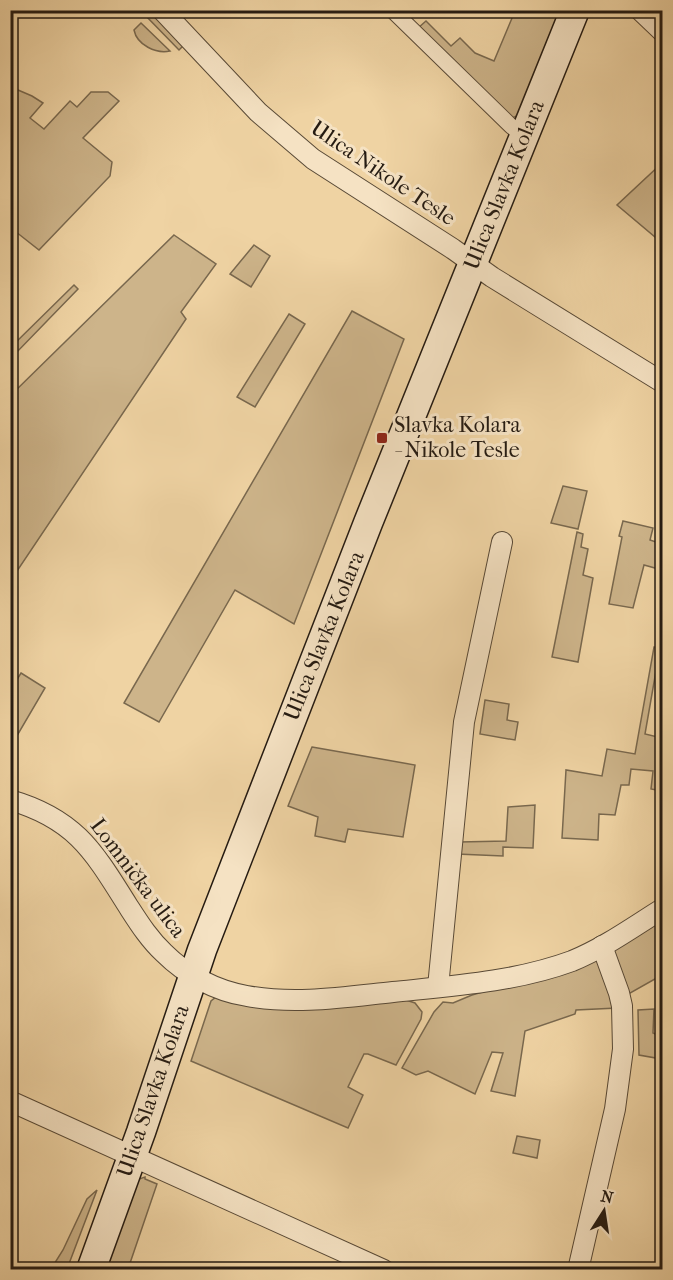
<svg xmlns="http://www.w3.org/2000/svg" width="673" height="1280" font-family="'IM FELL French Canon',serif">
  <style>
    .green { fill: #cdb48a; stroke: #79684e; stroke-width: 1.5 }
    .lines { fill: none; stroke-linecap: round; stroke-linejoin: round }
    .pedestrian-casing { stroke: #584936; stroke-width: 17 }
    .minor-casing { stroke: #584936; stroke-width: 22 }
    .secondary-casing { stroke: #251b12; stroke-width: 31 }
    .pedestrian { stroke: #f5e2c3; stroke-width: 15 }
    .minor { stroke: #f5e2c3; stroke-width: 20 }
    .secondary { stroke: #f5e2c3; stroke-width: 28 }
    .poi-dot { fill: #8f2418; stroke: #f5e2c3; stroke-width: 2 }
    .labels { text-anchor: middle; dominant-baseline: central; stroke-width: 6; stroke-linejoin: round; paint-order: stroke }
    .street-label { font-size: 22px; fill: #251b12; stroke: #f5e2c3 }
    .poi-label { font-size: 22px; fill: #251b12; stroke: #f5e2c3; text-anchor: start }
  </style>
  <rect width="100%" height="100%" fill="#efd3a3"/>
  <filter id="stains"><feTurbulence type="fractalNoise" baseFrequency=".00333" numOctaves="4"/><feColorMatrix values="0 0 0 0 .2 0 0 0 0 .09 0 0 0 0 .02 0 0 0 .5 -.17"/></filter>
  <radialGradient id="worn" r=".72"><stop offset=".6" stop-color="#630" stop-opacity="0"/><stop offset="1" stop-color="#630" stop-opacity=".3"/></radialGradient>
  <!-- green -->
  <g class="green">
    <path d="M152 11 184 45 179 50 146 16Z"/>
    <path d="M515 11H563L517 116 512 118 417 29 426 21 451 46 460 38 475 53 494 61Z"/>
    <path d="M141 23 170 51C156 54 137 45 134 30Z"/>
    <path d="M11 87 32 96 43 103 30 118 44 129 70 101 77 107 91 92H108L119 101 83 138 112 162 110 176 39 250 11 228Z"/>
    <path d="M662 163V240L661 242 617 205Z"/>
    <path d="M174 235 216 264 181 312 186 319 11 580V395Z"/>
    <path d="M254 245 270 256 251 287 230 274Z"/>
    <path d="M74 285 78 289 16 353 11 347Z"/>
    <path d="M352 311 404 339 294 624 235 590 159 722 124 703Z"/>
    <path d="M289 314 305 324 255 407 237 397Z"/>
    <path d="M563 486 587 491 578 529 551 523Z"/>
    <path d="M623 521 653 528 650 540 662 544V570L644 565 633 608 609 604 622 537 619 536Z"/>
    <path d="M577 532 583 534 581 547 588 549 583 575 593 578 578 662 552 657Z"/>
    <path d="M654 647 660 648 645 734 662 738V791L651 789 653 771 631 769 629 785H621L615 815 599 814 598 840 562 838 566 770 602 776 607 749 635 754Z"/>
    <path d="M21 673 45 688 11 746V689Z"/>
    <path d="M485 700 509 704 507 720 518 722 515 740 480 734Z"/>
    <path d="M312 747 415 765 403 837 348 829 345 842 315 836 318 817 288 806Z"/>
    <path d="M535 805 533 848 503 847V856L457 854 459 842 506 841 508 807Z"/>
    <path d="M662 921V975L625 996 612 955 615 949Z"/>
    <path d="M601 958 617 1008 576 1010 575 1014 525 1031 515 1096 491 1091 503 1053 492 1052 475 1094 428 1071 416 1075 402 1068 434 1012 443 1002 453 1003 472 995Z"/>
    <path d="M216 997 406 1000 415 1003 422 1012 421 1019 396 1065 368 1054H364L348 1087 363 1095 348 1128 191 1061 211 1001Z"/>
    <path d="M654 1009 653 1033 658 1035 656 1058 639 1055 638 1010Z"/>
    <path d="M517 1136 540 1140 537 1158 513 1153Z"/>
    <path d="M145 1177V1179L157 1184 128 1269 101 1270 136 1180Z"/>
    <path d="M97 1190 67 1269H51L63 1250 87 1199Z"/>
  </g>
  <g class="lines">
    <defs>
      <path id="pedestrian" d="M392 10 511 126 523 135"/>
      <g id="minor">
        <path d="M162 10 258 112 313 159 453 249 492 277 662 382"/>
        <path d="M640 10 662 31"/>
        <path d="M10 800C76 819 94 852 128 906 139 923 149 939 164 953 186 975 216 991 247 996 295 1005 345 997 393 992 452 986 515 982 572 961 604 948 633 927 662 909"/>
        <path d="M438 987 464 722 502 542"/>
        <path d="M10 1101 384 1270"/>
        <path d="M578 1270 615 1109 623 1049 622 1006 619 993 602 946"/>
      </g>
      <path id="secondary" d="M91 1270 141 1132 202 950 368 523 575 10"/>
    </defs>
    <!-- pedestrian casing -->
    <use href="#pedestrian" class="pedestrian-casing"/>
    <!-- minor casing -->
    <use href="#minor" class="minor-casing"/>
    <!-- secondary casing -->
    <use href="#secondary" class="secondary-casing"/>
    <!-- pedestrian -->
    <use href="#pedestrian" class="pedestrian"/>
    <!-- minor -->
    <use href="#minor" class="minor"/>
    <!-- secondary -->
    <use href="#secondary" class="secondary"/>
  </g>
  <!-- markers -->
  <rect class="poi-dot" x="376" y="432" width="12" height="12" rx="3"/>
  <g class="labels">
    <!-- street labels -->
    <g class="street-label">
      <text transform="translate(383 173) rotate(34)">Ulica Nikole Tesle</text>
      <text transform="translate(504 185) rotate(-68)">Ulica Slavka Kolara</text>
      <text transform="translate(324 636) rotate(-68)">Ulica Slavka Kolara</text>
      <text transform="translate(138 878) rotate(53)">Lomnička ulica</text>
      <text transform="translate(153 1091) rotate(-71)">Ulica Slavka Kolara</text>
    </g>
    <!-- poi labels -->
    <g class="poi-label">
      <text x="394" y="425">Slavka Kolara<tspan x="394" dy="25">- Nikole Tesle</tspan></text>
    </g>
  </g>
  <!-- margin -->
  <rect width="673" height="1280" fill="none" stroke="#efd3a3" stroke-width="36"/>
  <rect x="12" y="12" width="649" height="1256" fill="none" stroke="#251b12" stroke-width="3"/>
  <rect x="18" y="18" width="637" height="1244" fill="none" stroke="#251b12" stroke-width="1.5"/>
  <!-- north arrow -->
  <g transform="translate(604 1211) rotate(12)" stroke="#f5e2c3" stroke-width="4.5" paint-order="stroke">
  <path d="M0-4.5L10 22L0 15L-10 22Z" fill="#251b12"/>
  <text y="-9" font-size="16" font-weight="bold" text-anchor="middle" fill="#251b12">N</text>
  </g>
  <rect width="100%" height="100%" filter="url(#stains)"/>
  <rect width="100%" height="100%" fill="url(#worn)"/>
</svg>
